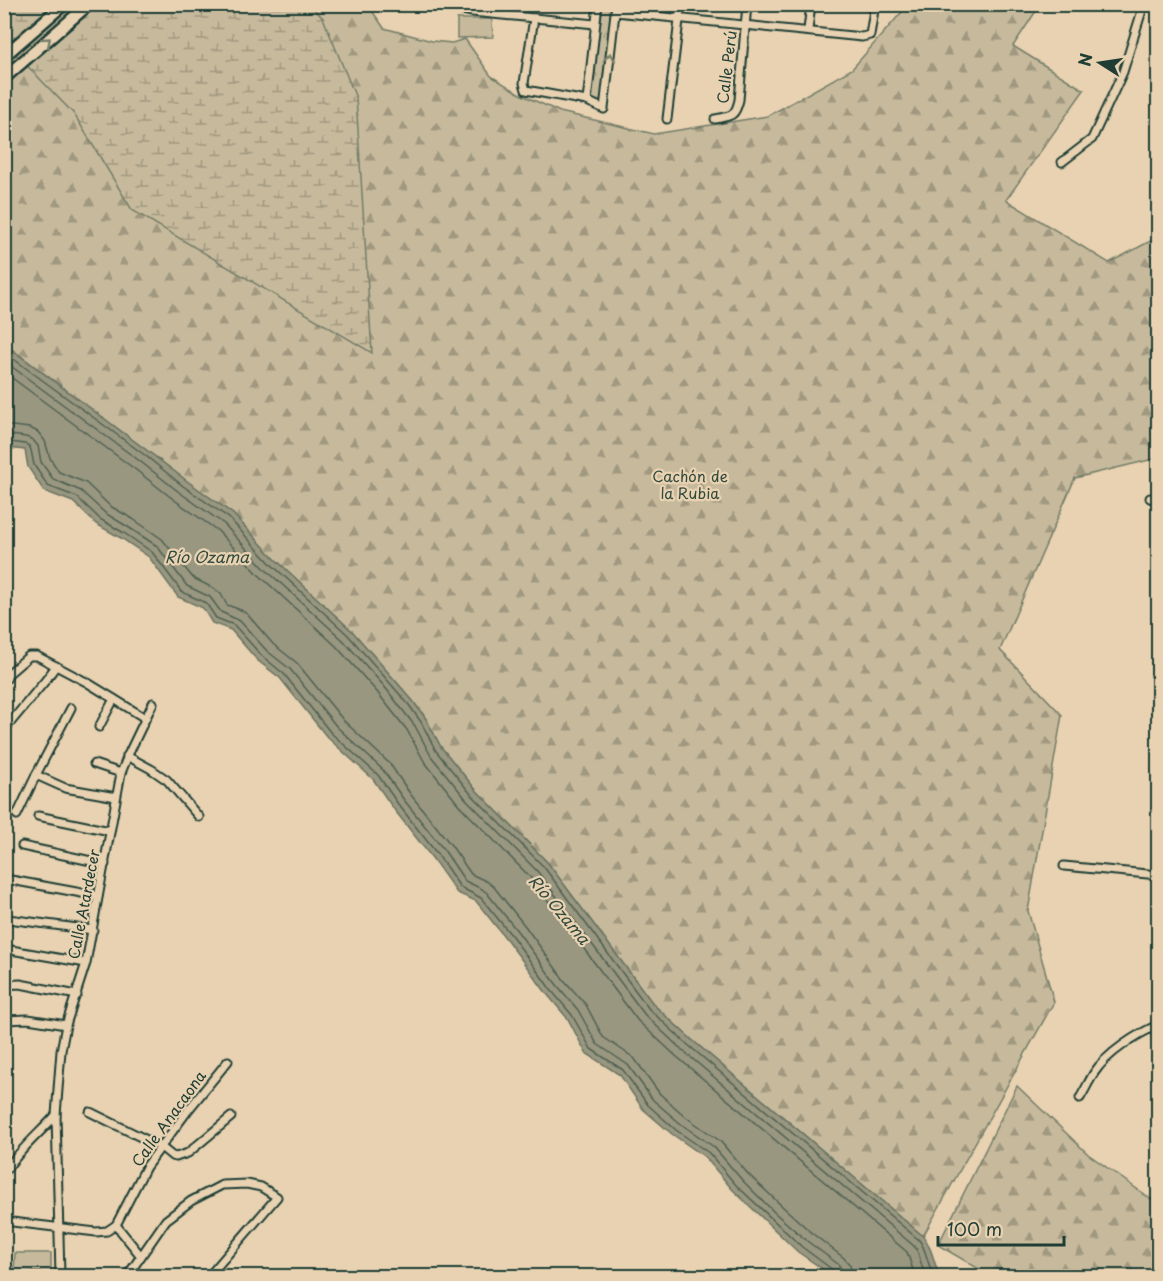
<svg xmlns="http://www.w3.org/2000/svg" width="1163" height="1281" font-family="'Playpen Sans',sans-serif">
  <style>
    .forest { fill: url(#forest-firs); stroke: #737c68; stroke-width: 1.5 }
    .wetland { fill: url(#wetland-marsh); stroke: #737c68; stroke-width: 1.5 }
    .park { fill: url(#park-crowns); stroke: #737c68; stroke-width: 1.5 }
    .pitch { fill: #c7ba9c; stroke: #737c68; stroke-width: 1.5 }
    .water { fill: #999780; stroke: #687362; stroke-width: 1.5 }
    .lines { fill: none; stroke-linecap: round; stroke-linejoin: round }
    .shore { stroke: #506152; stroke-width: 1.5 }
    .street-casing { stroke: #1f3d34; stroke-width: 11 }
    .primary-casing { stroke: #1f3d34; stroke-width: 15 }
    .street { stroke: #e8d2b1; stroke-width: 7 }
    .primary { stroke: #e8d2b1; stroke-width: 10 }
    .oneway { stroke: #79806c }
    .labels { text-anchor: middle; dominant-baseline: central; stroke-width: 4.5; stroke-linejoin: round; paint-order: stroke }
    .street-label { font-size: 15px; fill: #1f3d34; stroke: #e8d2b1 }
    .park-label { font-size: 15px; fill: #304a3e; stroke: #e8d2b1 }
    .water-label { font-size: 16px; font-style: italic; fill: #314a3f; stroke: #e8d2b1 }
  </style>
  <defs>
    <pattern id="forest-firs" width="22" height="20" patternUnits="userSpaceOnUse" patternTransform="scale(1.5)"><rect width="22" height="20" fill="#c7ba9c"/><path d="M5 1l3.5 6h-7zM16 11l3.5 6h-7z" fill="#a19880"/></pattern>
    <pattern id="wetland-marsh" width="20" height="14" patternUnits="userSpaceOnUse" patternTransform="scale(1.5)"><rect width="20" height="14" fill="#c7ba9c"/><path d="M1 5h8M5 5V1M11 12h8M15 12V8" fill="none" stroke="#a19880"/></pattern>
    <pattern id="park-crowns" width="20" height="18" patternUnits="userSpaceOnUse" patternTransform="scale(1.5)"><rect width="20" height="18" fill="#c7ba9c"/><path d="M2 6a3 3 0 1 1 6 0M12 15a3 3 0 1 1 6 0" fill="none" stroke="#a19880"/></pattern>
  </defs>
  <rect width="100%" height="100%" fill="#e8d2b1"/>
  <filter id="ink" filterUnits="userSpaceOnUse"><feTurbulence type="fractalNoise" baseFrequency=".0167" numOctaves="2"/><feDisplacementMap in="SourceGraphic" scale="12" xChannelSelector="R" yChannelSelector="G"/><feConvolveMatrix kernelMatrix="1 2 1 2 8 2 1 2 1" color-interpolation-filters="sRGB"/></filter>
  <g filter="url(#ink)">
    <!-- forest -->
    <g class="forest">
      <path d="M5 5H368L384 28 432 41 452 43 465 39 491 76 520 94 560 112 654 134 768 116 852 69 908 5H1040L1013 46 1084 90 1006 200 1109 263 1158 237V458L1075 478 1000 650 1062 715 1028 911 1054 1002 923 1236 691 1039 654 1005 548 863 476 790 441 747 426 719 413 701 352 631 275 559 233 514 187 481 149 452 5 344Z"/>
      <path d="M1017 1086 1088 1154 1151 1199H1158V1276H991L938 1245Z"/>
    </g>
    <!-- wetland -->
    <path class="wetland" d="M5 5H310L323 18 356 98 372 353 132 210 74 114 5 43Z"/>
    <!-- park -->
    <path class="park" d="M600 5H615L604 106 589 99Z"/>
    <!-- pitch -->
    <g class="pitch">
      <path d="M457 19H492L493 37 457 38Z"/>
      <path d="M15 1253H51V1272H14Z"/>
    </g>
    <!-- water -->
    <path class="water" d="M4 344 149 452 187 481 233 514 275 559 352 631 413 701 426 719 441 747 476 790 548 863 654 1005 691 1039 923 1236C933 1248 933 1263 940 1276H833L798 1252 732 1189 705 1157 672 1134 643 1109 620 1075 586 1053 568 1019 547 994 507 940 476 901 457 893 433 859 393 808 373 779 327 737 280 678 257 660 231 630 212 623 203 608 178 597 149 557 121 538 96 524 73 502 44 491 28 467 25 450 8 448 5 446Z"/>
    <g class="lines">
      <!-- shore -->
      <g class="shore">
        <path d="M4 352 146 456 183 486 229 518 271 564 348 635 409 705 421 722 436 751 471 794 544 867 649 1009 687 1044 919 1240C927 1250 927 1265 934 1276"/>
        <path d="M4 361 141 462 179 492 224 524 265 569 343 640 384 686 415 726 431 756 466 799 538 872 645 1015 682 1050 914 1246 917 1250 925 1276"/>
        <path d="M4 372 136 470 173 499 218 531 259 575 336 646 377 692 407 730 424 761 459 805 531 878 638 1021 676 1056 907 1252 915 1276"/>
        <path d="M4 425 30 428 38 432 45 441 50 458 59 472 86 483 110 506 133 519 162 539 193 578 215 589 221 594 227 605 241 610 247 614 273 644 297 663 344 721 390 764 411 795 451 845 471 874 488 882 494 887 525 926 564 980 586 1005 603 1037 634 1058 660 1094 686 1117 720 1141 748 1174 782 1206 813 1234 844 1258 850 1265 852 1276"/>
        <path d="M4 434 26 437 33 440 38 446 41 462 53 479 81 491 105 513 128 527 157 546 187 586 210 597 221 612 240 621 267 651 290 669 337 727 383 770 404 800 444 850 465 881 482 889 487 893 518 932 557 985 578 1010 597 1044 628 1065 653 1100 681 1124 714 1147 742 1180 775 1213 807 1241 838 1264 842 1270 843 1276"/>
        <path d="M4 441 25 444 29 446 31 450 34 465 48 486 77 497 100 519 124 533 152 552 182 592 206 603 216 618 234 625 262 656 284 674 331 733 378 775 398 804 438 855 460 887 481 898 512 936 551 990 572 1015 591 1049 623 1070 648 1105 676 1130 709 1153 736 1185 802 1247 833 1270 835 1276"/>
      </g>
      <defs>
        <g id="street">
          <path d="M454 4 462 10 472 12 595 24"/>
          <path d="M615 12 862 37 870 35 875 4"/>
          <path d="M534 18 524 83 526 90 587 101 604 109 616 4"/>
          <path d="M808 30 811 4"/>
          <path d="M587 101 598 4"/>
          <path d="M667 119 681 4"/>
          <path d="M715 119C731 116 735 117 739 100L747 4"/>
          <path d="M1062 162 1092 139 1123 72 1144 4"/>
          <path d="M1150 498 1158 501"/>
          <path d="M4 680 7 678 8 674 29 656H37L88 683 145 718"/>
          <path d="M99 727 114 699"/>
          <path d="M5 729 45 681 56 666"/>
          <path d="M127 756 151 769 167 780 199 817"/>
          <path d="M94 764 121 773"/>
          <path d="M36 775 65 788 116 797"/>
          <path d="M17 815 36 775 71 708"/>
          <path d="M38 816 110 831"/>
          <path d="M22 846 105 864"/>
          <path d="M1064 866 1158 875"/>
          <path d="M11 880 98 896"/>
          <path d="M8 919 93 930"/>
          <path d="M11 950 86 963"/>
          <path d="M4 985 20 984 77 995"/>
          <path d="M5 1020 28 1019 66 1025"/>
          <path d="M1080 1098C1085 1090 1089 1081 1094 1073 1107 1053 1137 1034 1158 1025"/>
          <path d="M90 1112 161 1147 172 1156 176 1157 188 1153 231 1117"/>
          <path d="M4 1173C18 1151 39 1134 56 1115"/>
          <path d="M4 1221 96 1232 107 1231 116 1225 141 1256"/>
          <path d="M116 1225 146 1167 189 1109 228 1061"/>
          <path d="M60 1276 56 1115 61 1051 66 1025 86 963 121 773 129 753 153 703"/>
          <path d="M125 1276 128 1275 166 1220 191 1201 222 1185 247 1184 261 1187 277 1197 209 1276"/>
        </g>
        <g id="primary">
          <path d="M4 56 64 4"/>
          <path d="M4 78 89 4"/>
        </g>
      </defs>
      <!-- street casing -->
      <use href="#street" class="street-casing"/>
      <!-- primary casing -->
      <use href="#primary" class="primary-casing"/>
      <!-- street -->
      <use href="#street" class="street"/>
      <!-- primary -->
      <use href="#primary" class="primary"/>
    </g>
    <!-- one-way arrows -->
    <defs><path id="oneway-chevron" d="M-2-3.5L2.5 0L-2 3.5" fill="none" stroke-width="1.6" stroke-linecap="round" stroke-linejoin="round" transform="scale(1.5)"/></defs>
    <g class="oneway">
      <use href="#oneway-chevron" transform="translate(47 41) rotate(-41)"/>
      <use href="#oneway-chevron" transform="translate(610 57) rotate(-83)"/>
    </g>
  </g>
  <g class="labels">
    <!-- street labels -->
    <g class="street-label">
      <text transform="translate(726 67) rotate(-83)">Calle Perú</text>
      <text transform="translate(83 904) rotate(-79)">Calle Atardecer</text>
      <text transform="translate(168 1118) rotate(-54)">Calle Anacaona</text>
    </g>
    <!-- park labels -->
    <g class="park-label">
      <text x="690" y="475">Cachón de<tspan x="690" dy="17">la Rubia</tspan></text>
    </g>
    <!-- water labels -->
    <g class="water-label">
      <text x="207" y="556">Río Ozama</text>
      <text transform="translate(560 909) rotate(50)">Río Ozama</text>
    </g>
  </g>
  <!-- margin -->
  <rect width="1163" height="1281" fill="none" stroke="#e8d2b1" stroke-width="24"/>
  <rect x="12" y="12" width="1139" height="1257" fill="none" stroke="#1f3d34" stroke-width="2" filter="url(#ink)"/>
  <!-- north arrow -->
  <g transform="translate(1100 63) rotate(282)" stroke="#e8d2b1" stroke-width="4.5" paint-order="stroke">
  <path d="M0-4.5L10 22L0 15L-10 22Z" fill="#1f3d34"/>
  <text y="-9" font-size="16" font-weight="bold" text-anchor="middle" fill="#1f3d34">N</text>
  </g>
  <!-- scale -->
  <path d="M938 1236v9h126v-9" fill="none" stroke="#1f3d34" stroke-width="3"/>
  <text x="947" y="1236" font-size="18" fill="#1f3d34" stroke="#e8d2b1" stroke-width="4.5" paint-order="stroke">100 m</text>
</svg>
